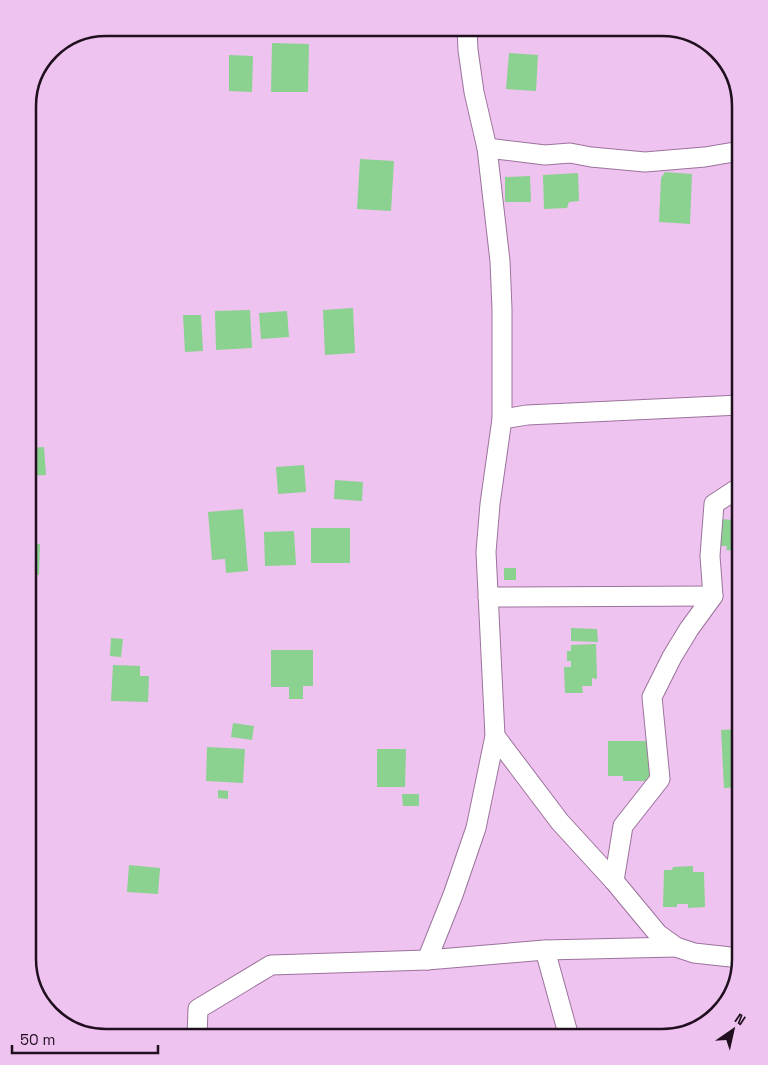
<svg xmlns="http://www.w3.org/2000/svg" width="768" height="1065" font-family="'Space Grotesk',sans-serif">
  <style>
    .building { fill: #8bd18f }
    .lines { fill: none; stroke-linecap: round; stroke-linejoin: round }
    .street-casing { stroke: #9b739c; stroke-width: 21 }
    .street { stroke: #fff; stroke-width: 19 }
    .rim { fill: none; stroke: #1f0f1f; stroke-width: 2.5 }
  </style>
  <rect width="100%" height="100%" fill="#efc3ef"/>
  <!-- building -->
  <g class="building">
    <path d="M272 43 309 44 308 92H271Z"/>
    <path d="M509 53 538 55 536 91 506 89Z"/>
    <path d="M229 55 253 56 252 92 229 91Z"/>
    <path d="M360 159 394 161 391 211 357 209Z"/>
    <path d="M665 172 692 174 690 224 659 222 661 178Z"/>
    <path d="M578 173 579 201 569 202 567 208 544 209 543 175Z"/>
    <path d="M530 176 531 202H505V177Z"/>
    <path d="M353 308 355 353 325 355 323 310Z"/>
    <path d="M250 310 252 348 216 350 215 311Z"/>
    <path d="M287 311 289 337 261 339 259 313Z"/>
    <path d="M183 315H201L203 351 185 352Z"/>
    <path d="M44 447 46 475 28 476V448Z"/>
    <path d="M304 465 306 492 278 494 276 467Z"/>
    <path d="M335 480 363 482 362 501 334 499Z"/>
    <path d="M243 509 248 571 226 573 225 559 212 560 208 512Z"/>
    <path d="M734 514H740V558H738V551L726 550 727 546H719L721 519 733 520Z"/>
    <rect x="311" y="528" width="39" height="35"/>
    <path d="M294 531 296 565 265 566 264 532Z"/>
    <path d="M28 544H40L39 575 28 574Z"/>
    <rect x="504" y="568" width="12" height="12"/>
    <path d="M571 628 597 629 598 642 571 641Z"/>
    <path d="M111 638 123 639 121 657 110 656Z"/>
    <path d="M596 644 597 679 592 678V686H582L583 693H565L564 667H571V661H567V651H571V645Z"/>
    <path d="M271 650H313V686H303V699H289V687H271Z"/>
    <path d="M113 665 140 666V676H149L148 702 111 701Z"/>
    <path d="M233 723 254 726 252 740 231 737Z"/>
    <path d="M738 729 739 739H740V787L724 788 721 730Z"/>
    <path d="M608 741H651L649 776 645 781H623V776H608Z"/>
    <path d="M207 747 245 749 243 783 206 781Z"/>
    <path d="M377 749H406L405 787H377Z"/>
    <path d="M218 790 228 791V799L218 798Z"/>
    <path d="M402 794H419V806H403Z"/>
    <path d="M129 865 160 868 158 894 127 892Z"/>
    <path d="M693 866V872H704L705 907 688 908V904H677V907H663L664 870H672L673 867Z"/>
  </g>
  <g class="lines">
    <defs>
      <g id="street">
        <path d="M487 148 545 155 570 153 591 157 645 162 705 157 740 151"/>
        <path d="M502 419 527 415 740 405"/>
        <path d="M488 597 713 596"/>
        <path d="M495 736 560 822 614 881 658 934 676 947 694 953 740 958"/>
        <path d="M614 881 623 826 660 779 652 697 672 657 689 629 713 596 710 556 714 504 740 487"/>
        <path d="M545 950 569 1037"/>
        <path d="M427 960 453 895 476 828 495 736 486 552 490 504 502 419V309L500 261 487 148 474 92 468 50 467 28"/>
        <path d="M197 1037 198 1009 271 965 427 960 545 950 676 947"/>
      </g>
    </defs>
    <!-- street casing -->
    <use href="#street" class="street-casing"/>
    <!-- street -->
    <use href="#street" class="street"/>
  </g>
  <!-- crop -->
  <path d="M0 0H768V1065H0ZM106 36H662A70 70 0 0 1 732 106V959A70 70 0 0 1 662 1029H106A70 70 0 0 1 36 959V106A70 70 0 0 1 106 36Z" fill="#efc3ef" fill-rule="evenodd"/>
  <path class="rim" d="M106 36H662A70 70 0 0 1 732 106V959A70 70 0 0 1 662 1029H106A70 70 0 0 1 36 959V106A70 70 0 0 1 106 36Z"/>
  <!-- north arrow -->
  <g transform="translate(733 1030) rotate(34)" stroke="#efc3ef" stroke-width="4" paint-order="stroke">
  <path d="M0-4L9 19L0 12L-9 19Z" fill="#1f0f1f"/>
  <text y="-8" font-size="14" font-weight="bold" text-anchor="middle" fill="#1f0f1f">N</text>
  </g>
  <!-- scale -->
  <path d="M12 1045v8h146v-8" fill="none" stroke="#1f0f1f" stroke-width="2.5"/>
  <text x="20" y="1045" font-size="15" fill="#1f0f1f" stroke="#efc3ef" stroke-width="4" paint-order="stroke">50 m</text>
</svg>
